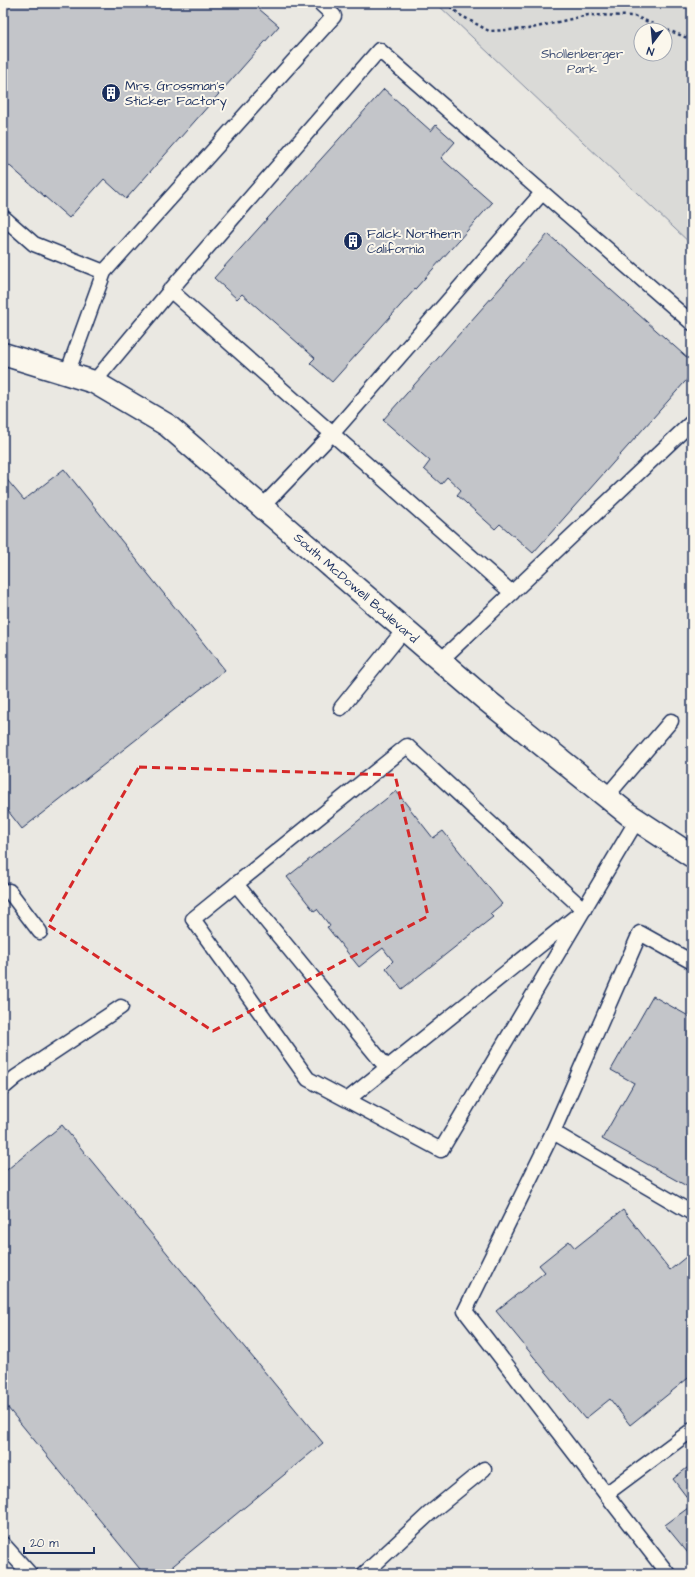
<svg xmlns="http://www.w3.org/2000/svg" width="695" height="1577" font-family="'Architects Daughter',sans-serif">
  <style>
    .built { fill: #eae8e2 }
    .green { fill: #dadad7; stroke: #7a849a; fill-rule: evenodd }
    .building { fill: #c3c5c9; stroke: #1b2f5e }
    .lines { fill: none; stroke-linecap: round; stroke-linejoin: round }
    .service-casing { stroke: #1b2f5e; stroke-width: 17 }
    .minor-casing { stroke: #1b2f5e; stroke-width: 25 }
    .path { stroke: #1b2f5e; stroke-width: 2.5; stroke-dasharray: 3 3; stroke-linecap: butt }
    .service { stroke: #fbf7ec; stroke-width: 14 }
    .minor { stroke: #fbf7ec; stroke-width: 22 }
    .marked { fill: none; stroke: #d62828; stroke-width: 3; stroke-dasharray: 8 5; stroke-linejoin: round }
    .labels { text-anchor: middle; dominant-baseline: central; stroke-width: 4; stroke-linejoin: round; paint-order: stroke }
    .park-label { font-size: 13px; fill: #415176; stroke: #fbf7ec }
    .poi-label { font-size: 13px; fill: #1b2f5e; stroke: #fbf7ec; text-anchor: start }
    .street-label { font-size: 13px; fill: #1b2f5e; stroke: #fbf7ec }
  </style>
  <rect width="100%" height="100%" fill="#fbf7ec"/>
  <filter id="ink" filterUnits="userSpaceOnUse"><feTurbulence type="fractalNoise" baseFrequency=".025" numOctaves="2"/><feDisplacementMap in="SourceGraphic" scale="8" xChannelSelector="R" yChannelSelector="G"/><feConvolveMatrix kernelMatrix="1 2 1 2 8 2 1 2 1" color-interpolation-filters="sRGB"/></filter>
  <g filter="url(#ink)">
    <!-- built -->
    <path class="built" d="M3 3H436L692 245V1574H3Z"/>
    <!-- green -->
    <path class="green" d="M436 3H692V245ZM641 30H665V54H641Z"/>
    <!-- building -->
    <g class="building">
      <path d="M3 3H252L279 26 126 199 104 179 69 218 3 160Z"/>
      <path d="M384 89 431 131 436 125 455 142 441 158 492 203 332 382 310 363 315 358 242 294 237 299 214 278Z"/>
      <path d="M548 234 692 362V374L533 553 500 524 495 529 457 495 461 490 447 477 441 484 424 469 430 461 383 420Z"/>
      <path d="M64 469 225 670 22 829 8 811 3 815V475L24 500Z"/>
      <path d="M396 791 433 838 443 831 502 904 490 914 493 917 402 989 386 968 393 961 383 948 359 967 327 927 330 926 317 909 314 911 287 877Z"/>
      <path d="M653 996 692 1018V1189L602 1139 634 1083 611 1070Z"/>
      <path d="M62 1125 323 1443 163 1574H144L3 1402V1173Z"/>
      <path d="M623 1210 670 1270 692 1252V1375L630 1425 610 1399 585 1419 496 1311 545 1272 539 1265 569 1241 575 1248Z"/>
      <path d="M692 1464V1504L673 1479Z"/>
      <path d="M692 1505V1558L665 1525Z"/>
    </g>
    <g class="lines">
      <defs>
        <g id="service">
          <path d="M3 217 34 244 104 272"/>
          <path d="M170 290 512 593"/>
          <path d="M67 374 104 272 334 16 320 3"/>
          <path d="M94 382 179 280 379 50 692 323"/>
          <path d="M262 507 332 434 542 193"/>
          <path d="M440 661 692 422"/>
          <path d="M341 708 404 630"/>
          <path d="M606 797 671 721"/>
          <path d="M236 884 387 1068"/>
          <path d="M9 891 40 932"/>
          <path d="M692 962 640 933 553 1132 692 1213"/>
          <path d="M3 1088 16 1077 121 1007"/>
          <path d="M347 1100 584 910 407 746 193 919 308 1079 441 1150 637 820"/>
          <path d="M553 1132 465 1311 606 1494"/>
          <path d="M3 1544 30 1574"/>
          <path d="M364 1574 430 1513 484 1469"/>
          <path d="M668 1574 606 1494 692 1430"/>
        </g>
        <path id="minor" d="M3 354 94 382 167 425 485 699 628 814 692 856"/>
      </defs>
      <!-- service casing -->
      <use href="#service" class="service-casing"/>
      <!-- minor casing -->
      <use href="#minor" class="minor-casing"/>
      <!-- path -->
      <path class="path" d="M446 3 460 15 489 31 528 29 588 15 634 16 692 40"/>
      <!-- service -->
      <use href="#service" class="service"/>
      <!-- minor -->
      <use href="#minor" class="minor"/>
    </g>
  </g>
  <!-- marked area -->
  <path class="marked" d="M139 767 395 775 428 916 213 1031 48 925Z"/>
  <!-- icons -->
  <defs>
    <symbol id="building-disc" viewBox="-11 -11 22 22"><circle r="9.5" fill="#1b2f5e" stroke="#fbf7ec"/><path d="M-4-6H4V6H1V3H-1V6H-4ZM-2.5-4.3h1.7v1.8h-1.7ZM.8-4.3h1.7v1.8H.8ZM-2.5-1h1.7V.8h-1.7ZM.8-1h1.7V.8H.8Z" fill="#fff"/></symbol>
  </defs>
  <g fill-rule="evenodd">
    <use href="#building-disc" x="100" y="82" width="22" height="22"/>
    <use href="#building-disc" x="342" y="230" width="22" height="22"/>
  </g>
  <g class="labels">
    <!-- park labels -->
    <g class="park-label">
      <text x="582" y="54">Shollenberger<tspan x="582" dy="15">Park</tspan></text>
    </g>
    <!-- poi labels -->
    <g class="poi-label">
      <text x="125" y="86">Mrs. Grossman's<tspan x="125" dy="15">Sticker Factory</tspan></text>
      <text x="367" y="234">Falck Northern<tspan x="367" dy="15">California</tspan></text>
    </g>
    <!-- street labels -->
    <g class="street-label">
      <text transform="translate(356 588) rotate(41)">South McDowell Boulevard</text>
    </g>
  </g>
  <!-- margin -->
  <rect width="695" height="1577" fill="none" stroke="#fbf7ec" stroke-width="16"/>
  <rect x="8" y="8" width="679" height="1561" fill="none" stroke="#1b2f5e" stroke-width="1.5" filter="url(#ink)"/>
  <!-- north arrow -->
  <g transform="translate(653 42) rotate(196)"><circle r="19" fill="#fbf7ec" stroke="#a1a7b3"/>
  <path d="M0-3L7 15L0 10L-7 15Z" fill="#1b2f5e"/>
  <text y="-6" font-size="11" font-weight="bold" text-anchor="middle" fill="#1b2f5e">N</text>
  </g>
  <!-- scale -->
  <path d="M24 1547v6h70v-6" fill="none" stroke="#1b2f5e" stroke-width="2"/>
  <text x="30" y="1547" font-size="12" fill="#1b2f5e" stroke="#fbf7ec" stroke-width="3" paint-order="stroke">20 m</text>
</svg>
